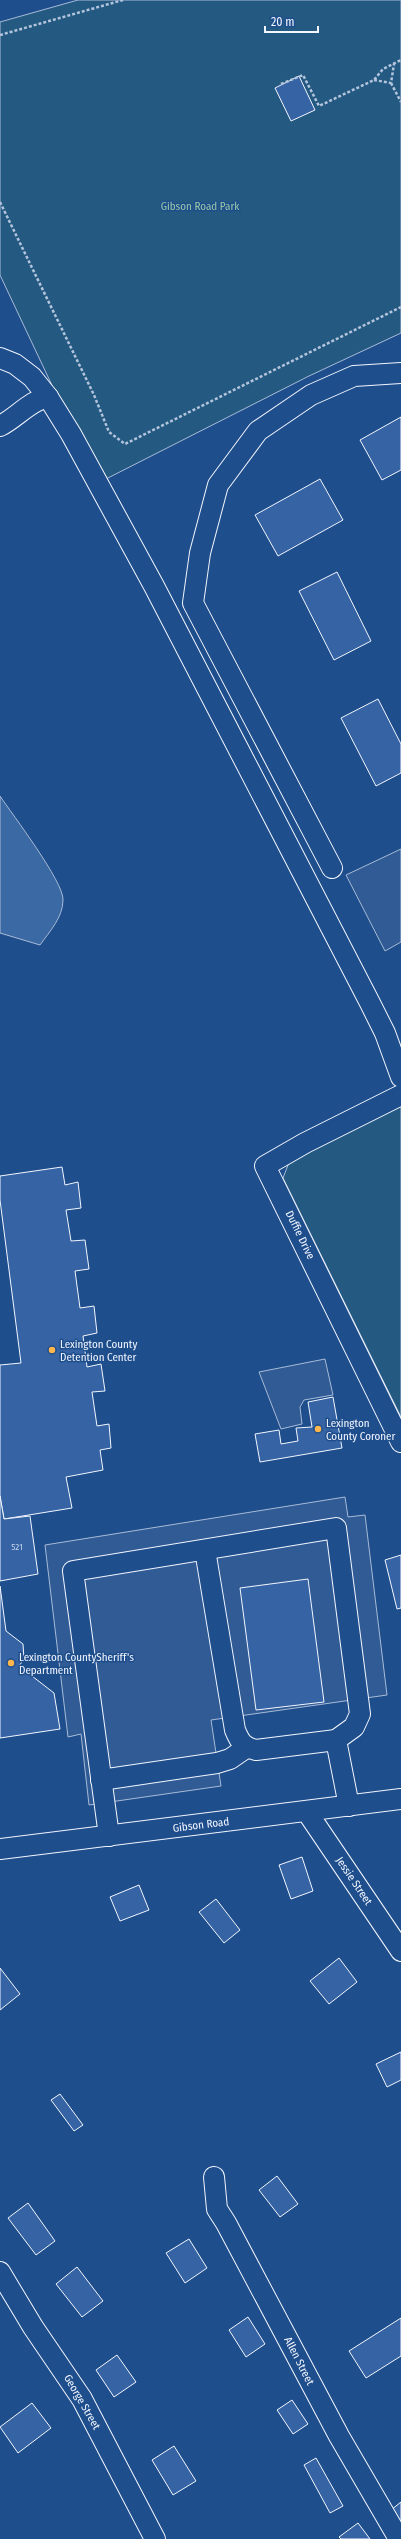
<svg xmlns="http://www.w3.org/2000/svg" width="401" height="2539" font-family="'Fira Sans Condensed',sans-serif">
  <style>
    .green { fill: #245a82; stroke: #a8bbd7 }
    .parking { fill: #305b95; stroke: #a8bbd7 }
    .water { fill: #3b69a3; stroke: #a8bbd7 }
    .building { fill: #3563a3; stroke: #f2f6ff }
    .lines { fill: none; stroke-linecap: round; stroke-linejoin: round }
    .minor-casing { stroke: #f2f6ff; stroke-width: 22 }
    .path { stroke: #b3c4dc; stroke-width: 2.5; stroke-dasharray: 3 2; stroke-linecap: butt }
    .minor { stroke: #1f4e8c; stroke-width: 20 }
    .poi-dot { fill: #ffb74d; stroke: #1f4e8c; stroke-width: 1.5 }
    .labels { text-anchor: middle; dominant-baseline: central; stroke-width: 3; stroke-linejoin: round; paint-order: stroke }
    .number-label { font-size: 9px; fill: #c3d1e8 }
    .park-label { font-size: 11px; fill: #97c8a6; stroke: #1f4e8c }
    .street-label { font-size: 11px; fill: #f2f6ff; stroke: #1f4e8c }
    .poi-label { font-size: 11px; fill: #f2f6ff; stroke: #1f4e8c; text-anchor: start }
  </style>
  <rect width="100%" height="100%" fill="#1f4e8c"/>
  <!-- green -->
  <g class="green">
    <path d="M78 0H401V333L309 376 98 483 0 275V22Z"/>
    <path d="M401 1106V1417L283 1178 290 1160Z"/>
  </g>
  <!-- parking -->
  <g class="parking">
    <path d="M401 849V942L385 951 346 875Z"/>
    <path d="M325 1359 333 1395 304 1400 300 1407 302 1424 281 1429 259 1372Z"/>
    <path d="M345 1497 348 1517 365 1515 387 1695 211 1720 221 1786 89 1805 81 1734 68 1737 45 1545Z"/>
  </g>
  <!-- water -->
  <path class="water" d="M0 796C12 814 64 882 63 900 63 917 50 931 40 945L0 933Z"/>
  <!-- building -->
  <g class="building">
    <path d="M299 76 315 110 291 121 275 88Z"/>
    <path d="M401 417V470L382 480 360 440Z"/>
    <path d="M320 479 343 520 278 556 255 515Z"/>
    <path d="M337 572 371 641 334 660 299 591Z"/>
    <path d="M378 699 401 744V773L376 786 341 718Z"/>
    <path d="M62 1167 65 1185 78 1182 81 1208 66 1210 71 1241 85 1240 89 1269 75 1271 80 1308 94 1306 97 1333 83 1336 87 1367 101 1364 105 1391 92 1392 97 1426 109 1424 111 1448 100 1450 103 1470 66 1477 72 1508 4 1519 0 1496V1365L21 1363 0 1200V1176Z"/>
    <path d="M333 1397 342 1448 260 1462 255 1434 279 1430 281 1444 298 1441 296 1428 312 1427 308 1402Z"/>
    <path d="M0 1496 4 1519 30 1516 38 1574 0 1581Z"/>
    <path d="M401 1555V1608L397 1609 385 1560Z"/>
    <path d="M308 1579 324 1702 256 1710 240 1588Z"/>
    <path d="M0 1586 6 1631 23 1644 24 1659 19 1666 54 1693 60 1729 0 1738Z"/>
    <path d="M302 1857 313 1891 291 1899 279 1865Z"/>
    <path d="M139 1885 149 1910 120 1921 110 1897Z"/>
    <path d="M216 1899 240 1930 224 1943 199 1912Z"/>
    <path d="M339 1958 357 1982 329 2004 310 1981Z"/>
    <path d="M0 1968 20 1994 0 2010Z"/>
    <path d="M401 2052V2080L387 2087 376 2064Z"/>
    <path d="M60 2094 83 2125 74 2131 51 2100Z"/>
    <path d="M277 2176 298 2204 280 2217 259 2190Z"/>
    <path d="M28 2203 55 2241 36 2255 8 2218Z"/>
    <path d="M189 2239 207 2268 185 2283 166 2253Z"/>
    <path d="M77 2267 103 2301 82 2317 56 2284Z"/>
    <path d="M248 2317 265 2344 246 2357 229 2330Z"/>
    <path d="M401 2318V2356L366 2378 349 2351Z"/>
    <path d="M117 2355 136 2382 114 2397 96 2370Z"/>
    <path d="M292 2400 308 2424 293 2434 277 2410Z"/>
    <path d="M32 2403 51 2428 18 2453 0 2427Z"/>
    <path d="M174 2446 196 2481 173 2495 152 2460Z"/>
    <path d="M316 2458 343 2506 330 2513 304 2465Z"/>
    <path d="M401 2502V2523L391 2510Z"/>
    <path d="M358 2523 370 2539H341L339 2537Z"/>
  </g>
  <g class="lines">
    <defs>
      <g id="minor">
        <path d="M0 358 15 364 32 377 48 397 71 434 154 586 370 1003 385 1033 401 1077"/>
        <path d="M0 426C16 418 31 400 48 397"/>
        <path d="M332 868 193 603 200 553 218 485 258 431 311 395 354 376 401 373"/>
        <path d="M401 1095 305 1143 265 1166 401 1442"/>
        <path d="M205 1550 235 1730C240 1742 243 1747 256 1750L336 1740"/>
        <path d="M101 1780 217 1763 230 1759 246 1748"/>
        <path d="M307 1812 401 1951"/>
        <path d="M109 1836 73 1571 336 1528 360 1714 354 1727 336 1740 349 1806"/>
        <path d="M0 1849 401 1799"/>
        <path d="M214 2177 217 2209 226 2223 339 2436 399 2539"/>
        <path d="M0 2272 33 2327 82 2399 155 2539"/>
      </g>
    </defs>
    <!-- minor casing -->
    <use href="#minor" class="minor-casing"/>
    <!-- path -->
    <g class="path">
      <path d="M0 35 123 0"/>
      <path d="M374 80 391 83 394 64"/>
      <path d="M391 83 401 102"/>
      <path d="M281 84 303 75 319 106 374 80 383 69 401 60"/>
      <path d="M0 202 94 395 109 432 125 444 401 307"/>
    </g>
    <!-- minor -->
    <use href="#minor" class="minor"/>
  </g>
  <!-- markers -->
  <g class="poi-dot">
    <circle cx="52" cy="1350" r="4"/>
    <circle cx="318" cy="1429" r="4"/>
    <circle cx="11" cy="1663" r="4"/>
  </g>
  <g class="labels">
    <!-- number labels -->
    <g class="number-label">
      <text x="17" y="1547">521</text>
    </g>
    <!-- park labels -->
    <g class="park-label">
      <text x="200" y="206">Gibson Road Park</text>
    </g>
    <!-- street labels -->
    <g class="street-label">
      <text transform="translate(300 1235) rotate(64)">Duffie Drive</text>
      <text transform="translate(201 1825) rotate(-7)">Gibson Road</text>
      <text transform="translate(354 1881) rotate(56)">Jessie Street</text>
      <text transform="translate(299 2361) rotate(63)">Allen Street</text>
      <text transform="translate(82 2402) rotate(60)">George Street</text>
    </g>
    <!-- poi labels -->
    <g class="poi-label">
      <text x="60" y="1344">Lexington County<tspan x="60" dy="13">Detention Center</tspan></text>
      <text x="326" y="1423">Lexington<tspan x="326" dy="13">County Coroner</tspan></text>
      <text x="19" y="1657">Lexington CountySheriff's<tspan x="19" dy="13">Department</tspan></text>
    </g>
  </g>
  <!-- scale -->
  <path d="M265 26v6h53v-6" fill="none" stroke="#f2f6ff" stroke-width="2"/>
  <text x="271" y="26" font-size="12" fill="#f2f6ff" stroke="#1f4e8c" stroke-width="3" paint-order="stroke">20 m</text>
</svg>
